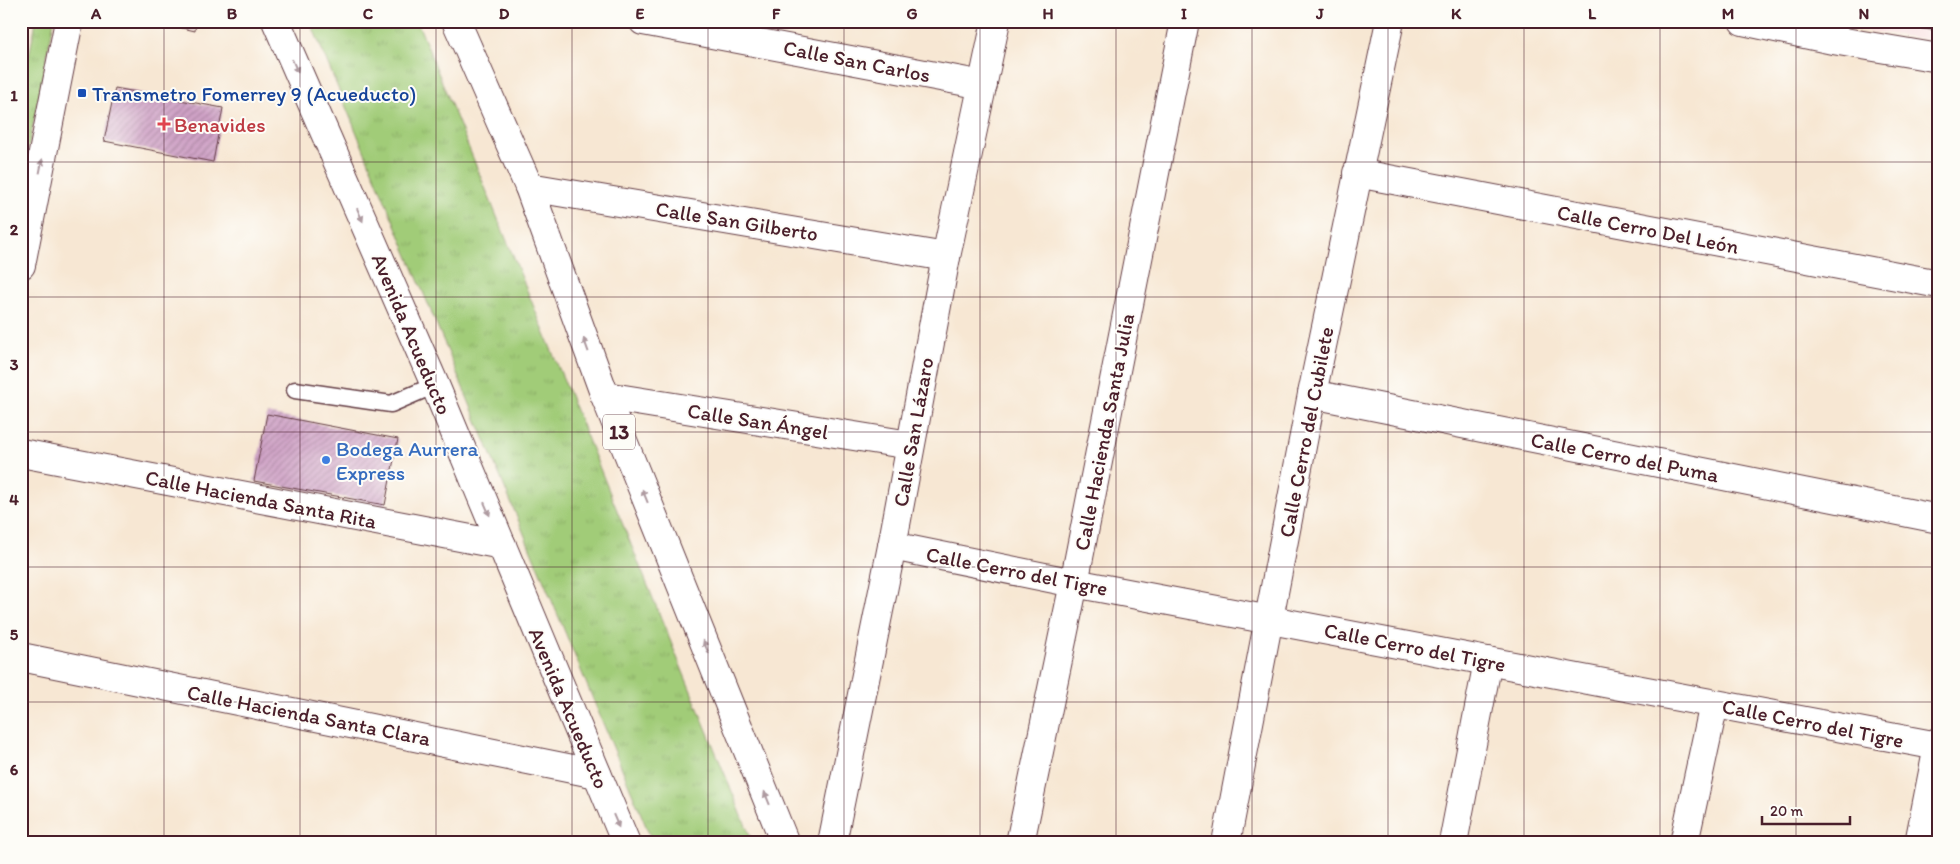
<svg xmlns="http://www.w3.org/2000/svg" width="1960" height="864" font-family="Itim,sans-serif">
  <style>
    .built { fill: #f6cfd6 }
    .grass { fill: url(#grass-tufts); stroke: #767652 }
    .building { fill: url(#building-hatch) }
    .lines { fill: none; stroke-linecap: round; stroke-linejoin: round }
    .lane-casing { stroke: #643d44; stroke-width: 19 }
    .street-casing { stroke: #643d44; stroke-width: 30 }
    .secondary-casing { stroke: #643d44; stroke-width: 30 }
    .primary-casing { stroke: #643d44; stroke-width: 30 }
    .lane { stroke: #fff; stroke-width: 16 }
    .street { stroke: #fff; stroke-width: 28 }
    .secondary { stroke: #fff; stroke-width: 28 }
    .primary { stroke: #fff; stroke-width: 28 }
    .oneway { fill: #ae9aa0 }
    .grid { fill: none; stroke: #4a1f2b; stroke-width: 1; stroke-opacity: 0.55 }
    .transit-dot { fill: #1a4fb4; stroke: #fdfcf7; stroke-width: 2 }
    .health-dot { fill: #e0444e; stroke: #fdfcf7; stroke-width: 2 }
    .shop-dot { fill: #3f7fe0; stroke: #fdfcf7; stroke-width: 2 }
    .labels { text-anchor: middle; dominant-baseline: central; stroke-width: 4; stroke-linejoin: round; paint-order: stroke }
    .shield { fill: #fdfcf7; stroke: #806168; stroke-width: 1 }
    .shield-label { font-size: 20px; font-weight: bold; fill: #4a1f2b }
    .street-label { font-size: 21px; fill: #4a1f2b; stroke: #fdfcf7 }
    .transit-label { font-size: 21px; fill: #164399; stroke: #fdfcf7; text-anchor: start }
    .health-label { font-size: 21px; fill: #be3a42; stroke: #fdfcf7; text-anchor: start }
    .shop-label { font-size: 21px; fill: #366cbe; stroke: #fdfcf7; text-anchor: start }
    .neatline { fill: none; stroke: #4a1f2b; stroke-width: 2 }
    .grid-label { font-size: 16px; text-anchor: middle; font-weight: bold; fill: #4a1f2b }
  </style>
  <defs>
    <pattern id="grass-tufts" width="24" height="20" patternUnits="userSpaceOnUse" patternTransform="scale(1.25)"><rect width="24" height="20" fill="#a1cc78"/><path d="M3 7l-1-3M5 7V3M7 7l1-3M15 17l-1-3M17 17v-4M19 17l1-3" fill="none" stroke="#8caf68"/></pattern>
    <pattern id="building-hatch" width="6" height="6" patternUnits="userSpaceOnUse" patternTransform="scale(1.25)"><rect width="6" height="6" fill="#cfa2c6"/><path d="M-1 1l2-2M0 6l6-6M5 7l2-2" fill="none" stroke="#aa83a1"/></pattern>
  </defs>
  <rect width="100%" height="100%" fill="#fdfcf7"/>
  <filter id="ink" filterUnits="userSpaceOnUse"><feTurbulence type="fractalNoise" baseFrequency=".02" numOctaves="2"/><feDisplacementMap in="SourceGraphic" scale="10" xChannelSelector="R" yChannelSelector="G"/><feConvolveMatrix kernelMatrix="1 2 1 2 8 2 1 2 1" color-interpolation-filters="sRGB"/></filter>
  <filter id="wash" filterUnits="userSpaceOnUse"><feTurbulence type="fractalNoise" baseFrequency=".0096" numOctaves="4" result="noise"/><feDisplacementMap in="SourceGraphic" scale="20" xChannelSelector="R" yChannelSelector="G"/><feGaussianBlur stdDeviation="1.12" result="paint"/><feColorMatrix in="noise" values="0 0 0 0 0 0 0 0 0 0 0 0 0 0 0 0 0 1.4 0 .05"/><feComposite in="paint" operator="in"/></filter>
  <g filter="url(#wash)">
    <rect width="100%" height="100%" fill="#f7e7d3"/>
    <!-- built -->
    <path class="built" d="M1858 21H1939V41L1857 29Z"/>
    <!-- grass -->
    <g class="grass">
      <path d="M36 21H54L21 185V96Z"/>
      <path d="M310 21H417L753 843H653Z"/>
    </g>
    <g id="blocks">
      <!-- building -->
      <g class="building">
        <path d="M153 21H196L195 31Z"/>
        <path d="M1901 21H1939V31L1900 26Z"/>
        <path d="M115 88 223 108 213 162 104 141Z"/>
        <path d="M267 414 398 439 385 505 254 481Z"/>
      </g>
    </g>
  </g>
  <g filter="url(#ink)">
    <use href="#blocks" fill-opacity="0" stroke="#643d44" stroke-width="1"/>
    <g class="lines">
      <defs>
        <path id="lane" d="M295 390 391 404 435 385"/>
        <g id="street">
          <path d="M643 21 983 85"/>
          <path d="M1743 21 1833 40 1939 58"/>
          <path d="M1357 173 1939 284"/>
          <path d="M529 187 946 257"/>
          <path d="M1312 394 1939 519"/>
          <path d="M605 396 910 445"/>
          <path d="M21 453 502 545"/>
          <path d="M892 546 1074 583 1938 746"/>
          <path d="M21 657 597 774"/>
          <path d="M832 843 892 546 946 257 996 21"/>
          <path d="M1020 843 1074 583 1185 21"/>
          <path d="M1226 843 1312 394 1390 21"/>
          <path d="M1453 843 1488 661"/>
          <path d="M1684 843 1714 704"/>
          <path d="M1919 843 1939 741"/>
        </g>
        <path id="secondary" d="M21 265 69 21"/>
        <g id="primary">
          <path d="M276 21 435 385 626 843"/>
          <path d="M456 21 529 187 605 396 785 843"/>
        </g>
      </defs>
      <!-- lane casing -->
      <use href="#lane" class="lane-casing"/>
      <!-- street casing -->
      <use href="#street" class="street-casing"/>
      <!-- secondary casing -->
      <use href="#secondary" class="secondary-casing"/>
      <!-- primary casing -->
      <use href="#primary" class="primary-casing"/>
      <!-- lane -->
      <use href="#lane" class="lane"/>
      <!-- street -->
      <use href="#street" class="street"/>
      <!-- secondary -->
      <use href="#secondary" class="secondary"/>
      <!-- primary -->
      <use href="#primary" class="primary"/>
    </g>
    <!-- one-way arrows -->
    <defs><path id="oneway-solid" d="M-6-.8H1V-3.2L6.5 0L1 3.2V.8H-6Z" transform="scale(1.25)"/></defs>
    <g class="oneway">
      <use href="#oneway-solid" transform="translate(295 66) rotate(66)"/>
      <use href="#oneway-solid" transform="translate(41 166) rotate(-79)"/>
      <use href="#oneway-solid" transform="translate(360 215) rotate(66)"/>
      <use href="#oneway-solid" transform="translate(586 345) rotate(-110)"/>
      <use href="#oneway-solid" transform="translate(645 496) rotate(-112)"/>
      <use href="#oneway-solid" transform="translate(487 509) rotate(67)"/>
      <use href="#oneway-solid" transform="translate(706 647) rotate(-112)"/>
      <use href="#oneway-solid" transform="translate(767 798) rotate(-112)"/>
      <use href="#oneway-solid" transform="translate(616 821) rotate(67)"/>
    </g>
  </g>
  <!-- grid -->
  <path class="grid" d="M164 21V843M300 21V843M436 21V843M572 21V843M708 21V843M844 21V843M980 21V843M1116 21V843M1252 21V843M1388 21V843M1524 21V843M1660 21V843M1796 21V843M21 162H1939M21 297H1939M21 432H1939M21 567H1939M21 702H1939"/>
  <!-- markers -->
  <rect class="transit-dot" x="77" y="88" width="10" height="10" rx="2.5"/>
  <path class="health-dot" d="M161.5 116.5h5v5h5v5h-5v5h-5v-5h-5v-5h5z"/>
  <circle class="shop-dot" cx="326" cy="460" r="5"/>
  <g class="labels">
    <!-- shield labels -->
    <rect class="shield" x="603" y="414.5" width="32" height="35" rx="4"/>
    <g class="shield-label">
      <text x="619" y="432">13</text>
    </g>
    <!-- street labels -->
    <g class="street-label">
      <text transform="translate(857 61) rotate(11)">Calle San Carlos</text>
      <text transform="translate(737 221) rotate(9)">Calle San Gilberto</text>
      <text transform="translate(1648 229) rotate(11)">Calle Cerro Del León</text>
      <text transform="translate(412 334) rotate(67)">Avenida Acueducto</text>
      <text transform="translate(758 421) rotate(9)">Calle San Ángel</text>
      <text transform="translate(913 432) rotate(-80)">Calle San Lázaro</text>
      <text transform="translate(1104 432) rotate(-79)">Calle Hacienda Santa Julia</text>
      <text transform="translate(1306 432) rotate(-79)">Calle Cerro del Cubilete</text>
      <text transform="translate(1625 457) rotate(11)">Calle Cerro del Puma</text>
      <text transform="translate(261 499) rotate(11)">Calle Hacienda Santa Rita</text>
      <text transform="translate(1017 571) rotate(11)">Calle Cerro del Tigre</text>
      <text transform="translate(1415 647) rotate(11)">Calle Cerro del Tigre</text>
      <text transform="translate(569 708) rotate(67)">Avenida Acueducto</text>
      <text transform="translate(309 715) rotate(11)">Calle Hacienda Santa Clara</text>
      <text transform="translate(1813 723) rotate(11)">Calle Cerro del Tigre</text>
    </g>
    <!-- transit labels -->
    <g class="transit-label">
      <text x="92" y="93">Transmetro Fomerrey 9 (Acueducto)</text>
    </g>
    <!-- health labels -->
    <g class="health-label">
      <text x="174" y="124">Benavides</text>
    </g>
    <!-- shop labels -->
    <g class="shop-label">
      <text x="336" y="448">Bodega Aurrera<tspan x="336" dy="24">Express</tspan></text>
    </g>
  </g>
  <!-- margin -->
  <rect width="1960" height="864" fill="none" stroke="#fdfcf7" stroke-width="55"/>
  <!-- scale -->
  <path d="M1762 816v8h88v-8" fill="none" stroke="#4a1f2b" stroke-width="2.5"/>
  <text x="1770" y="816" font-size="15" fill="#4a1f2b" stroke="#fdfcf7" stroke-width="4" paint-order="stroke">20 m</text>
  <rect x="28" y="28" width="1904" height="808" class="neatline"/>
  <g class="grid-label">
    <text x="96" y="19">A</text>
    <text x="232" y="19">B</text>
    <text x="368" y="19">C</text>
    <text x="504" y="19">D</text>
    <text x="640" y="19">E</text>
    <text x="776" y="19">F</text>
    <text x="912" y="19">G</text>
    <text x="1048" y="19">H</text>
    <text x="1184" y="19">I</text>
    <text x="1320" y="19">J</text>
    <text x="1456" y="19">K</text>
    <text x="1592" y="19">L</text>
    <text x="1728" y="19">M</text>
    <text x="1864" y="19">N</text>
    <text x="14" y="101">1</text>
    <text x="14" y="235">2</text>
    <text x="14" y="370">3</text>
    <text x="14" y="505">4</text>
    <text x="14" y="640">5</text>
    <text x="14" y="775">6</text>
  </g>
</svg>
